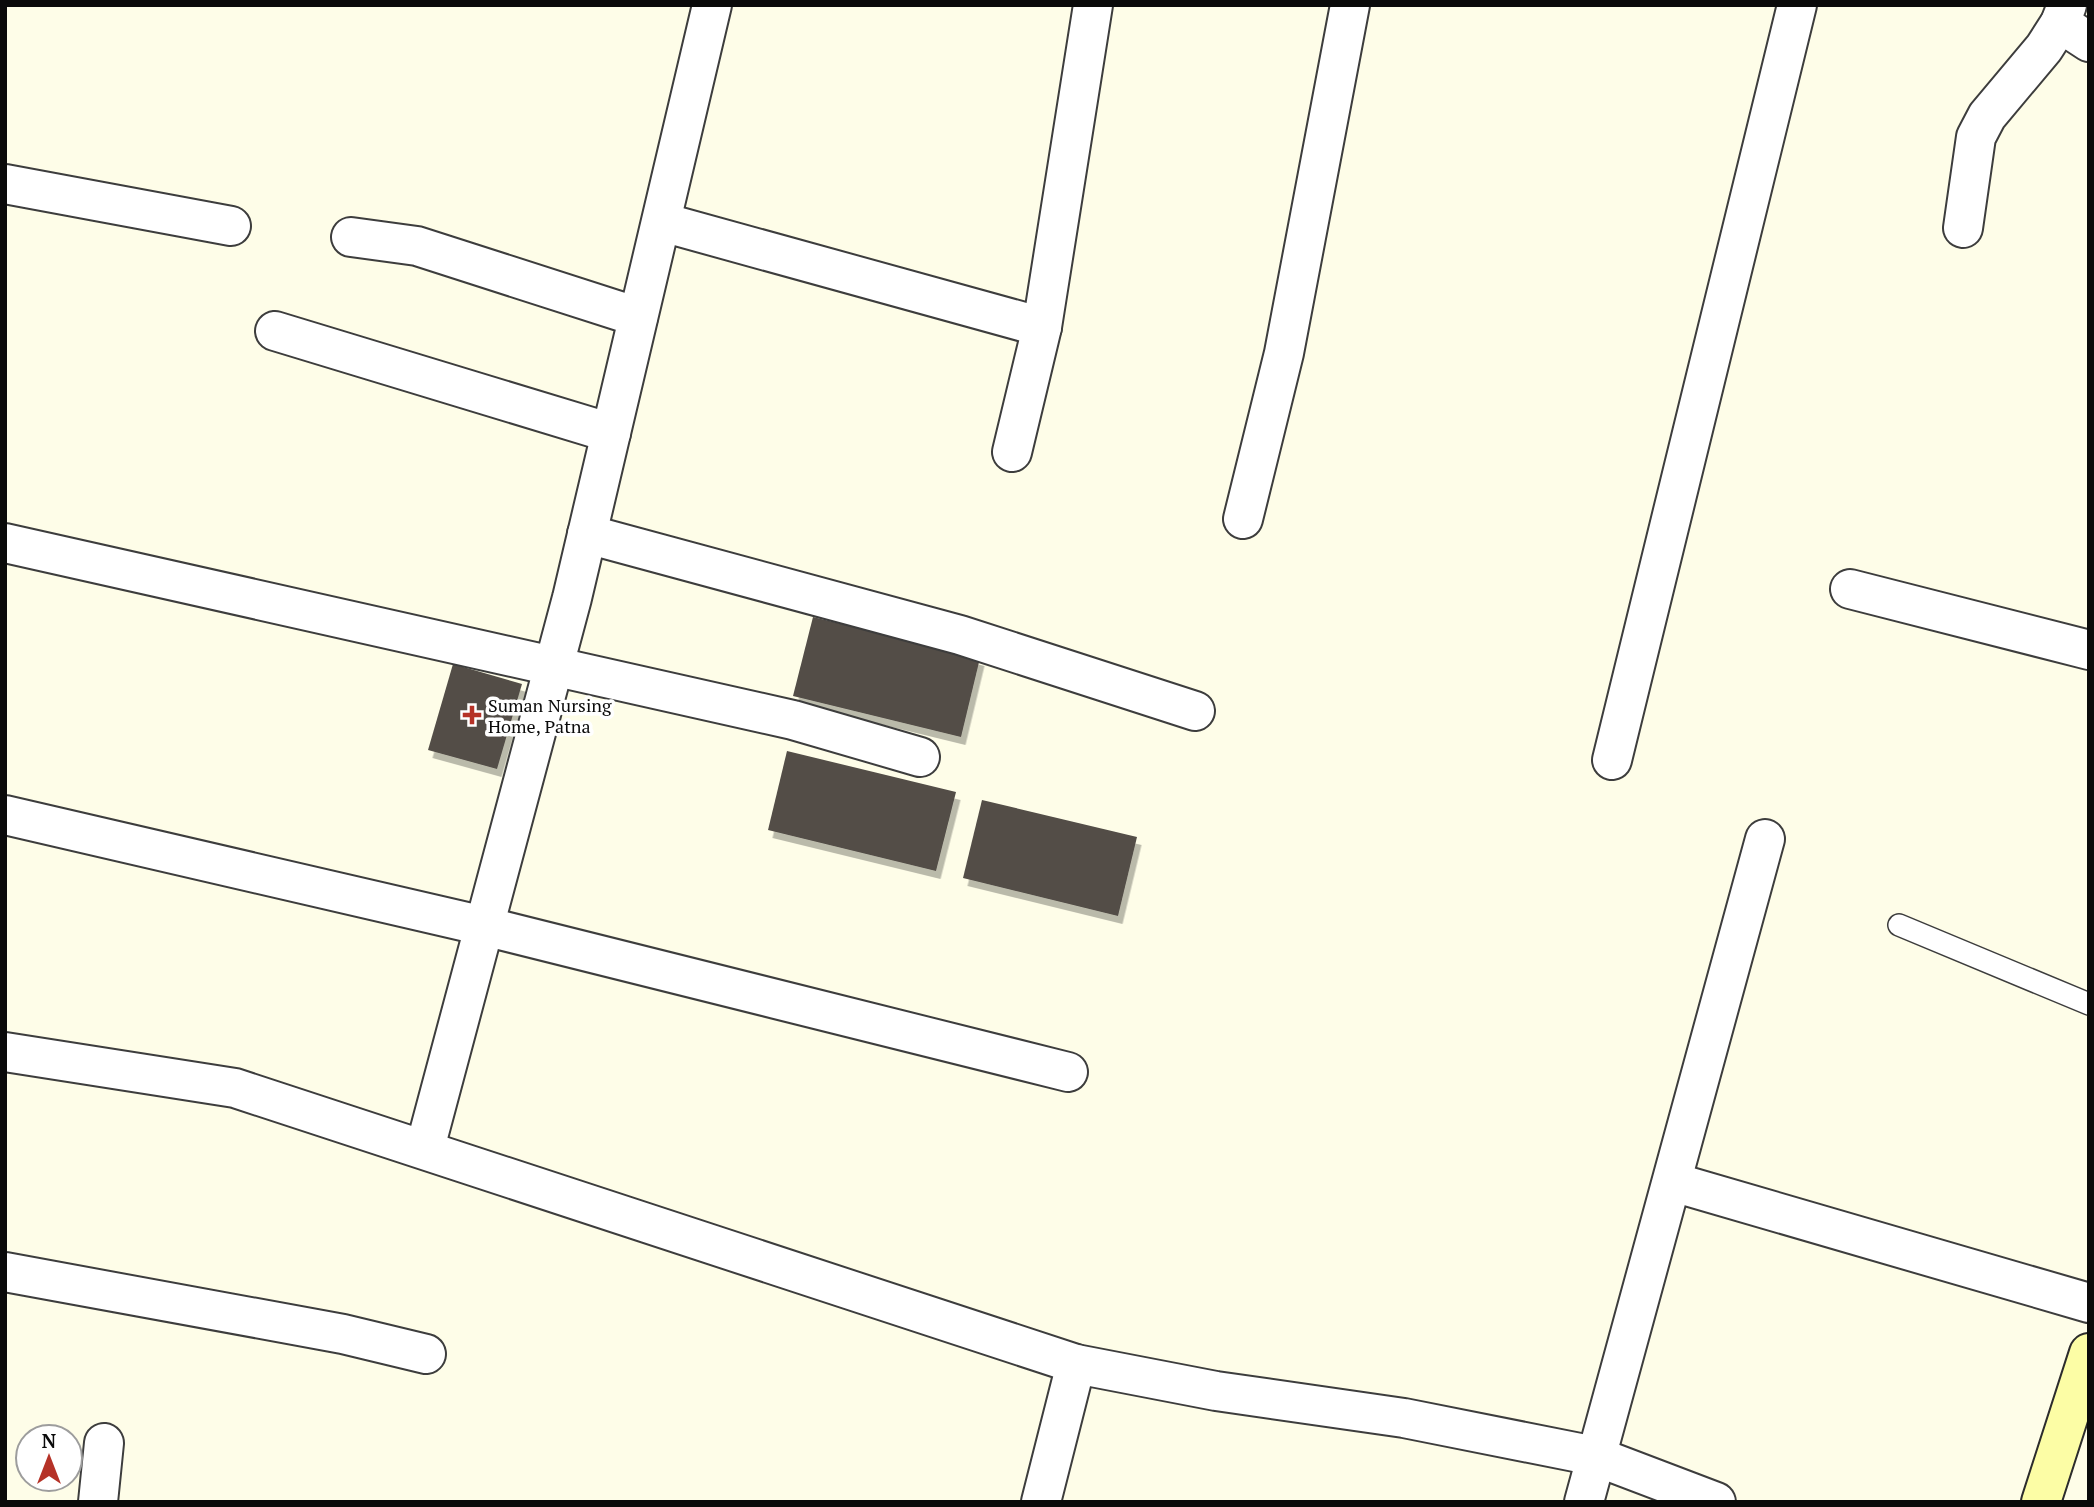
<svg xmlns="http://www.w3.org/2000/svg" width="2094" height="1507" font-family="'PT Serif',serif">
  <style>
    .building { fill: #524d47; filter: url(#shadow) }
    .lines { fill: none; stroke-linecap: round; stroke-linejoin: round }
    .lane-casing { stroke: #3d3d3d; stroke-width: 24 }
    .street-casing { stroke: #3d3d3d; stroke-width: 42 }
    .secondary-casing { stroke: #2c2c2c; stroke-width: 42 }
    .lane { stroke: #fff; stroke-width: 21 }
    .street { stroke: #fff; stroke-width: 38 }
    .secondary { stroke: #fcfda5; stroke-width: 38 }
    .poi-dot { fill: #b53227; stroke: #fff; stroke-width: 2.5 }
    .labels { text-anchor: middle; dominant-baseline: central; stroke-width: 7; stroke-linejoin: round; paint-order: stroke }
    .poi-label { font-size: 18px; fill: #0a0a0a; stroke: #fff; text-anchor: start }
  </style>
  <defs>
    <filter id="shadow"><feDropShadow dx="4.5" dy="8" stdDeviation="0" flood-color="#0004"/></filter>
  </defs>
  <rect width="100%" height="100%" fill="#fefde8"/>
  <!-- building -->
  <g class="building">
    <path d="M813 617 980 658 961 737 793 696Z"/>
    <path d="M453 664 522 684 497 769 428 750Z"/>
    <path d="M787 751 956 792 936 871 768 830Z"/>
    <path d="M982 800 1137 837 1118 916 963 878Z"/>
  </g>
  <g class="lines">
    <defs>
      <path id="lane" d="M1899 925 2089 1004"/>
      <g id="street">
        <path d="M2060 23 2089 42"/>
        <path d="M5 184 231 226"/>
        <path d="M662 222 1042 327"/>
        <path d="M1963 228 1976 137 1987 116 2044 48 2060 23 2067 5"/>
        <path d="M351 237 417 246 638 317"/>
        <path d="M275 331 611 433"/>
        <path d="M1012 452 1042 327 1093 5"/>
        <path d="M1243 519 1284 353 1350 5"/>
        <path d="M587 534 960 635 1195 711"/>
        <path d="M5 543 793 720 920 757"/>
        <path d="M1850 589 2089 650"/>
        <path d="M1612 760 1797 5"/>
        <path d="M5 815 484 926 1068 1072"/>
        <path d="M5 1052 235 1088 1076 1364 1216 1391 1404 1418 1595 1456 1716 1502"/>
        <path d="M425 1148 572 598 712 5"/>
        <path d="M1673 1182 2089 1303"/>
        <path d="M5 1272 343 1334 426 1354"/>
        <path d="M98 1502 104 1443"/>
        <path d="M1041 1502 1076 1364"/>
        <path d="M1584 1502 1765 839"/>
      </g>
      <path id="secondary" d="M2041 1502 2089 1353"/>
    </defs>
    <!-- lane casing -->
    <use href="#lane" class="lane-casing"/>
    <!-- street casing -->
    <use href="#street" class="street-casing"/>
    <!-- secondary casing -->
    <use href="#secondary" class="secondary-casing"/>
    <!-- lane -->
    <use href="#lane" class="lane"/>
    <!-- street -->
    <use href="#street" class="street"/>
    <!-- secondary -->
    <use href="#secondary" class="secondary"/>
  </g>
  <!-- markers -->
  <path class="poi-dot" d="M468.5 704.5h7v7h7v7h-7v7h-7v-7h-7v-7h7z"/>
  <g class="labels">
    <!-- poi labels -->
    <g class="poi-label">
      <text x="488" y="705">Suman Nursing<tspan x="488" dy="21">Home, Patna</tspan></text>
    </g>
  </g>
  <!-- border -->
  <rect width="2094" height="1507" fill="none" stroke="#0a0a0a" stroke-width="14"/>
  <!-- north arrow -->
  <g transform="translate(49 1458)"><circle r="33" fill="#ffffff" stroke="#9d9d9d" stroke-width="2"/>
  <path d="M0-5L12 26L0 18L-12 26Z" fill="#b53227"/>
  <text y="-10" font-size="19" font-weight="bold" text-anchor="middle" fill="#0a0a0a">N</text>
  </g>
</svg>
